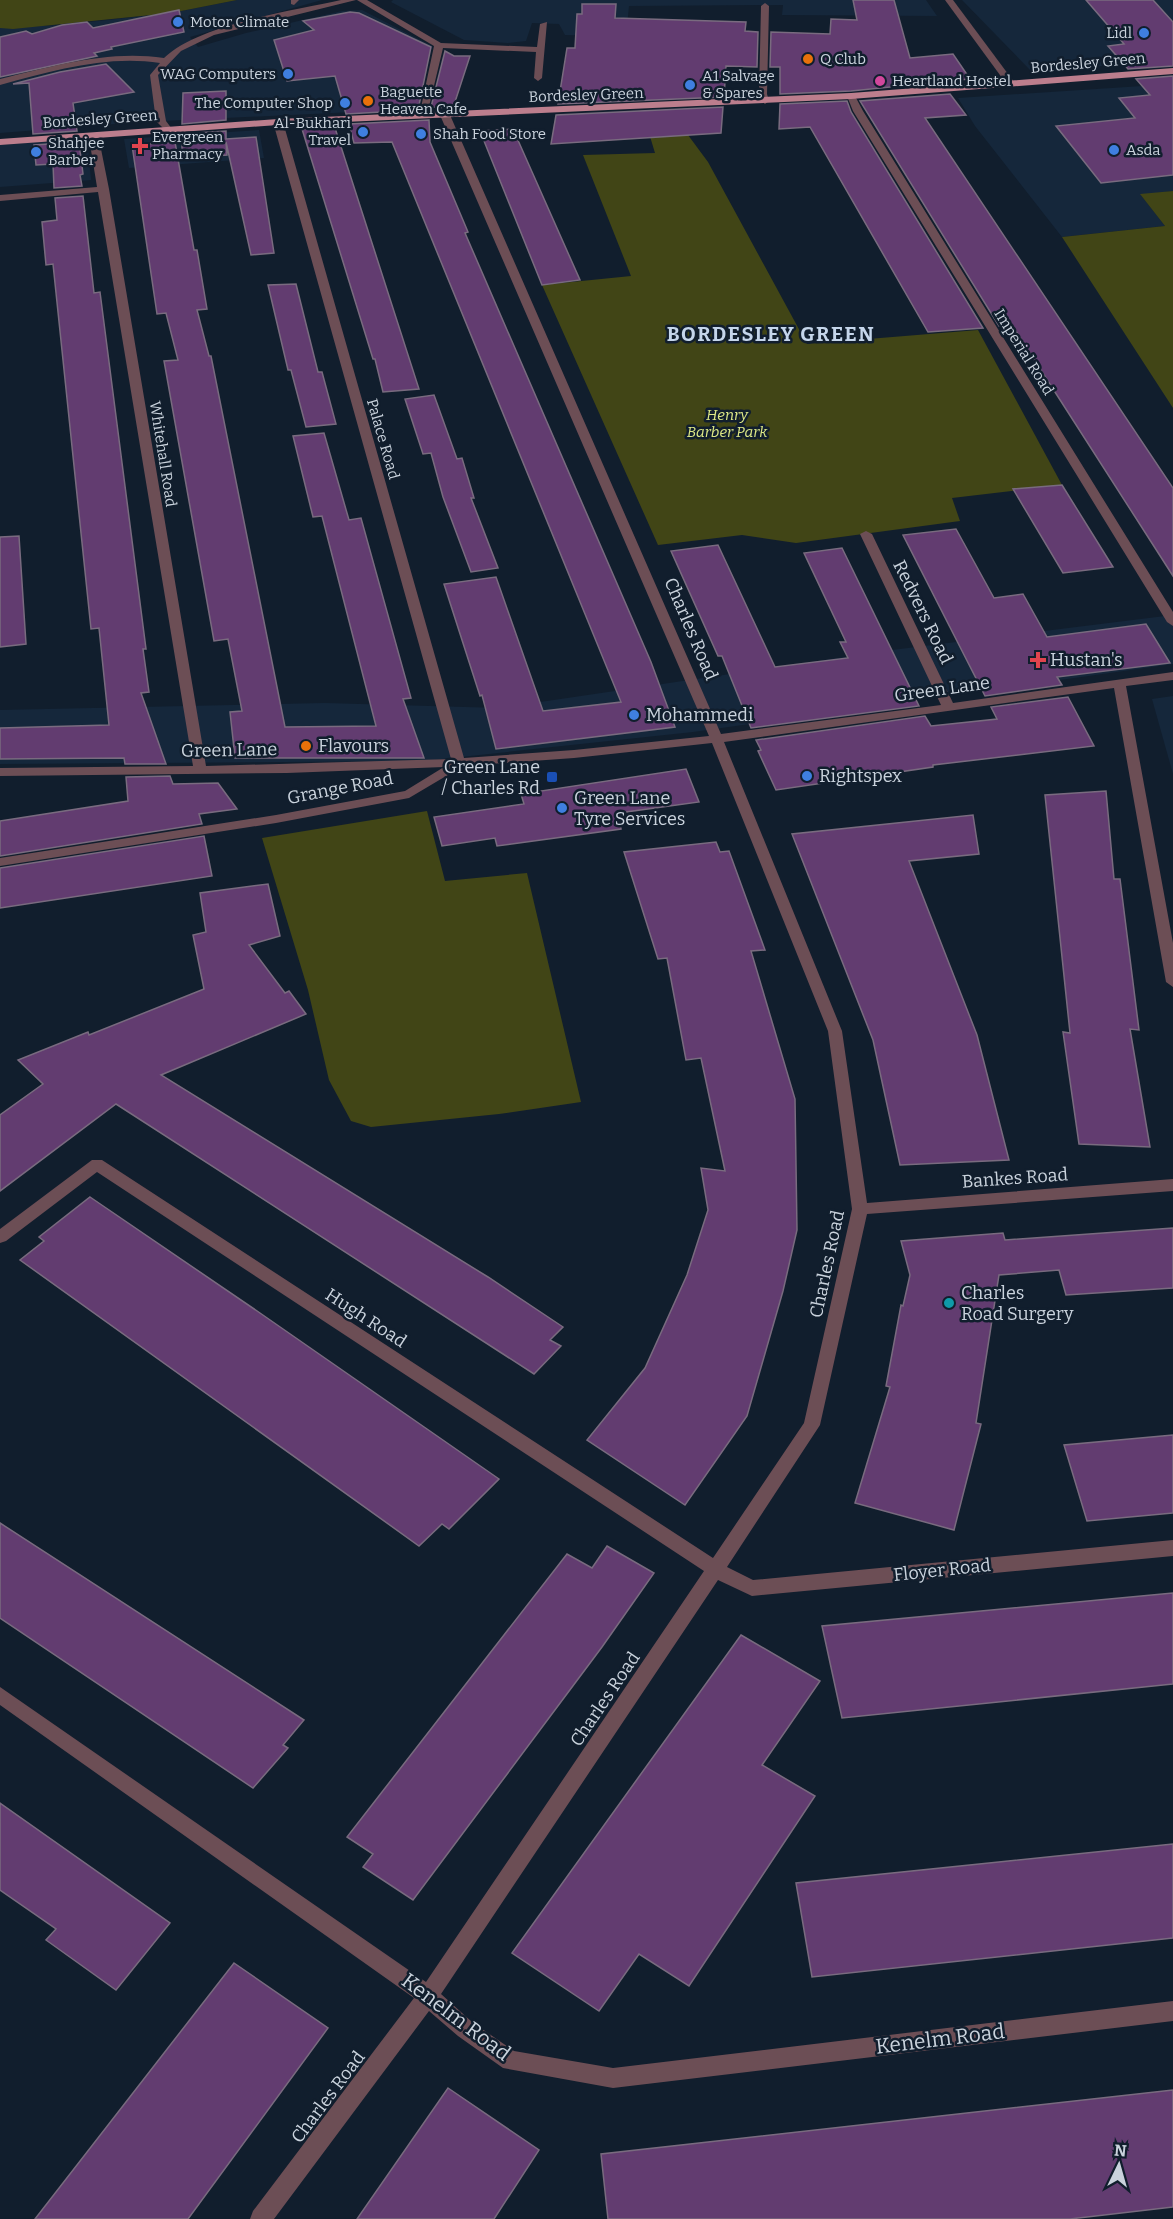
<svg xmlns="http://www.w3.org/2000/svg" width="1173" height="2219" font-family="Bitter,serif">
  <style>
    .built { fill: #15273b }
    .green { fill: #414516 }
    .building { fill: #623c70; stroke: #796b7f; stroke-width: 1.5 }
    .lines { fill: none; stroke-linecap: round; stroke-linejoin: round }
    .minor { fill: #6c4e55; fill-rule: evenodd }
    .major { fill: #bc7e8d; fill-rule: evenodd }
    .shop-dot { fill: #3f7fe0; stroke: #111e2d; stroke-width: 2 }
    .food-dot { fill: #e8710a; stroke: #111e2d; stroke-width: 2 }
    .hotel-dot { fill: #d1479c; stroke: #111e2d; stroke-width: 2 }
    .health-dot { fill: #e0444e; stroke: #111e2d; stroke-width: 2 }
    .transit-dot { fill: #1a4fb4; stroke: #111e2d; stroke-width: 2 }
    .culture-dot { fill: #0f9aa8; stroke: #111e2d; stroke-width: 2 }
    .labels { text-anchor: middle; dominant-baseline: central; stroke-width: 5; stroke-linejoin: round; paint-order: stroke }
    .far-poi-label { font-size: 15px; fill: #cad3dd; stroke: #111e2d; text-anchor: start }
    .far-street-label { font-size: 15px; fill: #cad3dd; stroke: #111e2d }
    .far-park-label { font-size: 15px; font-style: italic; fill: #dee986; stroke: #111e2d }
    .street-label { font-size: 18px; fill: #cad3dd; stroke: #111e2d }
    .poi-label { font-size: 18px; fill: #cad3dd; stroke: #111e2d; text-anchor: start }
    .far-district-label { font-size: 20px; font-weight: bold; letter-spacing: 1.5px; fill: #c5d6eb; stroke: #111e2d }
    .near-street-label { font-size: 21px; fill: #cad3dd; stroke: #111e2d }
  </style>
  <rect width="100%" height="100%" fill="#111e2d"/>
  <!-- built -->
  <g class="built">
    <path d="M237 0H322L190 37 198 47 246 33 342 11 362 10 432 46 416 109 141 122 0 133V28L62 25 171 13Z"/>
    <path d="M393 0H926L937 16 782 15 783 5 629 6 626 37 565 35 559 24 532 23 526 41 508 43 464 40 391 2Z"/>
    <path d="M962 0H1173V60L1032 72Z"/>
    <path d="M1173 84V191L1141 195 1165 226 1062 237 975 126 958 98Z"/>
    <path d="M259 130 264 158 129 168 124 139Z"/>
    <path d="M87 138 91 180 0 187V145Z"/>
    <path d="M1173 615V664L693 732 423 761 0 764V710L325 703 500 708 892 650Z"/>
    <path d="M1173 696V774L1152 699Z"/>
  </g>
  <!-- green -->
  <g class="green">
    <path d="M0 0H237L171 13 13 29 0 28Z"/>
    <path d="M681 119 688 135 708 162 807 344 978 330 1062 485 952 498 960 521 796 543 742 535 658 545 542 285 631 276 583 155 655 153 645 120Z"/>
    <path d="M1173 191V408L1062 237 1165 226 1140 194Z"/>
    <path d="M427 811 445 881 527 873 581 1102 499 1114 371 1127 351 1121 329 1080 308 990 262 838Z"/>
  </g>
  <!-- building -->
  <g class="building">
    <path d="M853 0H894L910 58 953 54 970 79 851 91 780 94V67H770L771 32 830 34 831 19 857 20Z"/>
    <path d="M1086 0H1153L1173 22V66L1128 69 1108 46 1124 44Z"/>
    <path d="M582 4H616L615 18 746 22 745 31 758 32 757 67 726 66 724 97 558 104 567 48H575L577 14H582Z"/>
    <path d="M179 10 184 32 111 47 112 49 94 53 97 56 0 77V37L26 31 32 34 62 25 87 22 93 28Z"/>
    <path d="M350 12 359 13 431 47 418 110 346 114 335 76 287 81 274 40 314 30 303 21Z"/>
    <path d="M445 51 454 56H470L453 108 431 107Z"/>
    <path d="M106 64 134 92 73 103 77 131 33 134 29 83 13 84 60 72Z"/>
    <path d="M1173 76V175L1101 183 1056 126 1135 118 1119 98 1150 95 1136 79Z"/>
    <path d="M226 91V120L182 124 183 93Z"/>
    <path d="M950 94 966 115 925 118 1173 488V576L1012 325 999 326 860 101Z"/>
    <path d="M847 101 851 112 983 328 928 332 810 127 779 129 780 104Z"/>
    <path d="M723 107 721 133 551 144 556 115Z"/>
    <path d="M429 120 430 142 468 232 465 233 651 662 675 727 496 749 482 695 480 696 444 584 496 577 543 711 621 702 392 142 354 143 349 124Z"/>
    <path d="M335 128 419 389 383 392 375 359H373L302 129Z"/>
    <path d="M513 129 580 280 542 285 480 131Z"/>
    <path d="M226 131V139L256 137 274 253 251 255 226 142 227 155 182 158V134Z"/>
    <path d="M79 142 83 174 80 175 82 186 54 188 53 164 36 165 34 145Z"/>
    <path d="M175 142 194 250H197L207 309 197 310 209 356H211L285 727 376 726 322 516 313 517 293 436 324 433 349 520 361 518 411 698 403 699 424 758H235L230 712 242 711 228 639 214 641 164 361 178 360 166 313 157 314 132 145Z"/>
    <path d="M83 196 94 293 100 292 146 649H143L149 692 141 693 166 764H125L124 758 0 759V728L109 725 99 628 91 629 53 264 46 265 42 222 57 220 55 198Z"/>
    <path d="M296 284 318 372H322L336 424 306 427 291 370H288L268 285Z"/>
    <path d="M434 395 457 459 462 458 474 498H471L498 568 471 572 443 497 431 453 423 454 405 399Z"/>
    <path d="M1062 485 1113 567 1063 573 1013 489Z"/>
    <path d="M956 529 994 598 1023 594 1047 637 1146 624 1170 663 1057 677 1062 685 985 696 903 535Z"/>
    <path d="M19 536 26 644 0 647V537Z"/>
    <path d="M718 545 775 667 848 658 840 642H846L804 553 842 548 919 706 751 728 722 656H718L671 551Z"/>
    <path d="M1068 697 1094 746 933 765V767L776 790 758 751 761 750 756 740 925 716 931 726 997 719 991 707Z"/>
    <path d="M686 769 699 802 619 813 621 829 497 846 495 838 442 846 434 817 524 804 521 794Z"/>
    <path d="M170 776 173 784 218 783 237 809 199 814 202 824 0 856V821L128 801 126 777Z"/>
    <path d="M1106 791 1114 879H1120L1139 1030 1130 1029 1150 1147 1079 1144 1063 1032 1070 1033 1045 795Z"/>
    <path d="M973 815 979 854 909 861 977 1035 1009 1160 900 1165 873 1040 792 834Z"/>
    <path d="M204 836 212 876 0 908V868Z"/>
    <path d="M716 842 720 852 729 851 765 950 751 951 795 1099 797 1230 783 1291 747 1416 685 1505 587 1440 645 1368 687 1275 708 1210 701 1168 725 1171 701 1058 686 1060 667 958 658 959 624 852Z"/>
    <path d="M268 884 280 936 249 945 285 993 289 991 306 1014 161 1075 488 1277 563 1327 550 1340 561 1346 534 1374 116 1104 0 1191V1115L43 1084 18 1060 88 1032 89 1035 204 989 193 935 206 932 200 893Z"/>
    <path d="M90 1197 260 1313 499 1479 449 1529 442 1524 419 1546 20 1260 44 1241 39 1237Z"/>
    <path d="M1173 1228V1288L1066 1295 1059 1270 999 1275 976 1423 981 1424 954 1530 855 1503 890 1387 886 1386 901 1305 903 1306 910 1275 901 1241 1003 1233 1005 1240Z"/>
    <path d="M1173 1435V1513L1087 1521 1064 1445Z"/>
    <path d="M0 1523 304 1720 283 1745 288 1748 253 1788 0 1618Z"/>
    <path d="M607 1546 654 1573 602 1647 413 1900 363 1867 373 1854 347 1837 567 1554 592 1568Z"/>
    <path d="M1173 1593V1684L842 1718 822 1626Z"/>
    <path d="M741 1635 820 1681 762 1765 815 1796 689 1986 639 1954 599 2011 512 1953Z"/>
    <path d="M0 1803 170 1923 116 1990 46 1940 56 1929 0 1890Z"/>
    <path d="M1173 1844V1938L812 1977 796 1883Z"/>
    <path d="M234 1963 328 2028 188 2219H35Z"/>
    <path d="M448 2088 539 2150 494 2219H357Z"/>
    <path d="M1173 2090V2207L1070 2219H608L601 2154Z"/>
  </g>
  <g class="lines">
    <!-- minor -->
    <g class="minor">
      <path d="M291 0H299L294 5 291 4Z"/>
      <path d="M341 0H356L214 35 181 51 158 75 166 121 172 129 167 132 156 121 150 75 160 63C105 55 53 71 0 85V79C55 66 107 50 164 58 199 24 292 11 341 0Z"/>
      <path d="M357 0H367L441 43 537 47 540 24 547 22 542 78 538 81 534 78 536 52 443 48 427 115 419 117 434 46Z"/>
      <path d="M945 0H953L1014 82V86H1008Z"/>
      <path d="M765 3 769 6 767 94 769 101 765 104 761 101 759 94 761 6Z"/>
      <path d="M848 94 855 96 863 111 1173 612V626L1167 622 853 111 847 96Z"/>
      <path d="M445 112 450 115 721 734 941 705 860 534 866 531 872 534 953 703 1173 672V680L1126 686 1173 943V987L1166 982 1114 688 724 742 842 1031 867 1203 1173 1179V1191L867 1214 820 1425 727 1567 753 1580 1173 1540V1556L752 1596 718 1580 441 1994 472 2022 514 2051 613 2068 1173 2001V2021L613 2088 503 2068 458 2036 429 2011 274 2219H250L253 2211 414 1998 0 1705V1687L426 1982 704 1571 97 1172 6 1241 0 1243V1229L92 1160H102L713 1558 804 1423 852 1209 828 1031 712 743 574 758 463 766 409 798 276 823 0 866V858L276 815 405 791 444 767 287 773 0 776V768L193 766 98 192 0 201V195L97 187 90 144 95 141 100 144 109 189 206 766 451 759 273 122 278 119 283 122 464 758 574 750 709 736 440 115Z"/>
    </g>
    <!-- major -->
    <path class="major" d="M1173 68V74L851 99 278 125 0 145V139L278 119 851 93Z"/>
  </g>
  <!-- markers -->
  <g class="shop-dot">
    <circle cx="178" cy="22" r="6"/>
    <circle cx="1144" cy="33" r="6"/>
    <circle cx="288" cy="74" r="6"/>
    <circle cx="690" cy="85" r="6"/>
    <circle cx="345" cy="103" r="6"/>
    <circle cx="363" cy="132" r="6"/>
    <circle cx="421" cy="134" r="6"/>
    <circle cx="1114" cy="150" r="6"/>
    <circle cx="36" cy="152" r="6"/>
    <circle cx="634" cy="715" r="6"/>
    <circle cx="807" cy="776" r="6"/>
    <circle cx="562" cy="808" r="6"/>
  </g>
  <g class="food-dot">
    <circle cx="808" cy="59" r="6"/>
    <circle cx="368" cy="101" r="6"/>
    <circle cx="306" cy="746" r="6"/>
  </g>
  <circle class="hotel-dot" cx="880" cy="81" r="6"/>
  <g class="health-dot">
    <path d="M137 137h6v6h6v6h-6v6h-6v-6h-6v-6h6z"/>
    <path d="M1035 651h6v6h6v6h-6v6h-6v-6h-6v-6h6z"/>
  </g>
  <rect class="transit-dot" x="546" y="771" width="12" height="12" rx="3"/>
  <circle class="culture-dot" cx="949" cy="1303" r="6"/>
  <g class="labels">
    <!-- far-poi labels -->
    <g class="far-poi-label">
      <text x="190" y="22">Motor Climate</text>
      <text x="1132" y="33" text-anchor="end">Lidl</text>
      <text x="820" y="59">Q Club</text>
      <text x="276" y="74" text-anchor="end">WAG Computers</text>
      <text x="702" y="76">A1 Salvage<tspan x="702" dy="17">&amp; Spares</tspan></text>
      <text x="892" y="81">Heartland Hostel</text>
      <text x="380" y="92">Baguette<tspan x="380" dy="17">Heaven Cafe</tspan></text>
      <text x="333" y="103" text-anchor="end">The Computer Shop</text>
      <text x="351" y="123" text-anchor="end">Al-Bukhari<tspan x="351" dy="17">Travel</tspan></text>
      <text x="433" y="134">Shah Food Store</text>
      <text x="152" y="137">Evergreen<tspan x="152" dy="17">Pharmacy</tspan></text>
      <text x="48" y="143">Shahjee<tspan x="48" dy="17">Barber</tspan></text>
      <text x="1126" y="150">Asda</text>
    </g>
    <!-- far-street labels -->
    <g class="far-street-label">
      <text transform="translate(1088 63) rotate(-5)">Bordesley Green</text>
      <text transform="translate(586 95) rotate(-2)">Bordesley Green</text>
      <text transform="translate(100 119) rotate(-4)">Bordesley Green</text>
      <text transform="translate(1024 352) rotate(58)">Imperial Road</text>
      <text transform="translate(383 439) rotate(74)">Palace Road</text>
      <text transform="translate(163 454) rotate(81)">Whitehall Road</text>
    </g>
    <!-- far-park labels -->
    <g class="far-park-label">
      <text x="727" y="415">Henry<tspan x="727" dy="17">Barber Park</tspan></text>
    </g>
    <!-- street labels -->
    <g class="street-label">
      <text transform="translate(923 612) rotate(64)">Redvers Road</text>
      <text transform="translate(691 629) rotate(67)">Charles Road</text>
      <text transform="translate(942 689) rotate(-8)">Green Lane</text>
      <text transform="translate(229 750) rotate(-1)">Green Lane</text>
      <text transform="translate(340 788) rotate(-11)">Grange Road</text>
      <text transform="translate(1015 1178) rotate(-4)">Bankes Road</text>
      <text transform="translate(827 1264) rotate(-78)">Charles Road</text>
      <text transform="translate(366 1318) rotate(33)">Hugh Road</text>
      <text transform="translate(942 1570) rotate(-6)">Floyer Road</text>
      <text transform="translate(605 1699) rotate(-56)">Charles Road</text>
      <text transform="translate(328 2097) rotate(-53)">Charles Road</text>
    </g>
    <!-- poi labels -->
    <g class="poi-label">
      <text x="1050" y="660">Hustan's</text>
      <text x="646" y="715">Mohammedi</text>
      <text x="318" y="746">Flavours</text>
      <text x="540" y="767" text-anchor="end">Green Lane<tspan x="540" dy="21">/ Charles Rd</tspan></text>
      <text x="819" y="776">Rightspex</text>
      <text x="574" y="798">Green Lane<tspan x="574" dy="21">Tyre Services</tspan></text>
      <text x="961" y="1293">Charles<tspan x="961" dy="21">Road Surgery</tspan></text>
    </g>
    <!-- far-district labels -->
    <g class="far-district-label">
      <text x="771" y="334">BORDESLEY GREEN</text>
    </g>
    <!-- near-street labels -->
    <g class="near-street-label">
      <text transform="translate(456 2017) rotate(37)">Kenelm Road</text>
      <text transform="translate(940 2039) rotate(-7)">Kenelm Road</text>
    </g>
  </g>
  <!-- north arrow -->
  <g transform="translate(1119 2165) rotate(5)" stroke="#111e2d" stroke-width="4.5" paint-order="stroke">
  <path d="M0-4.5L10 22L0 15L-10 22Z" fill="#cad3dd"/>
  <text y="-9" font-size="16" font-weight="bold" text-anchor="middle" fill="#cad3dd">N</text>
  </g>
</svg>
